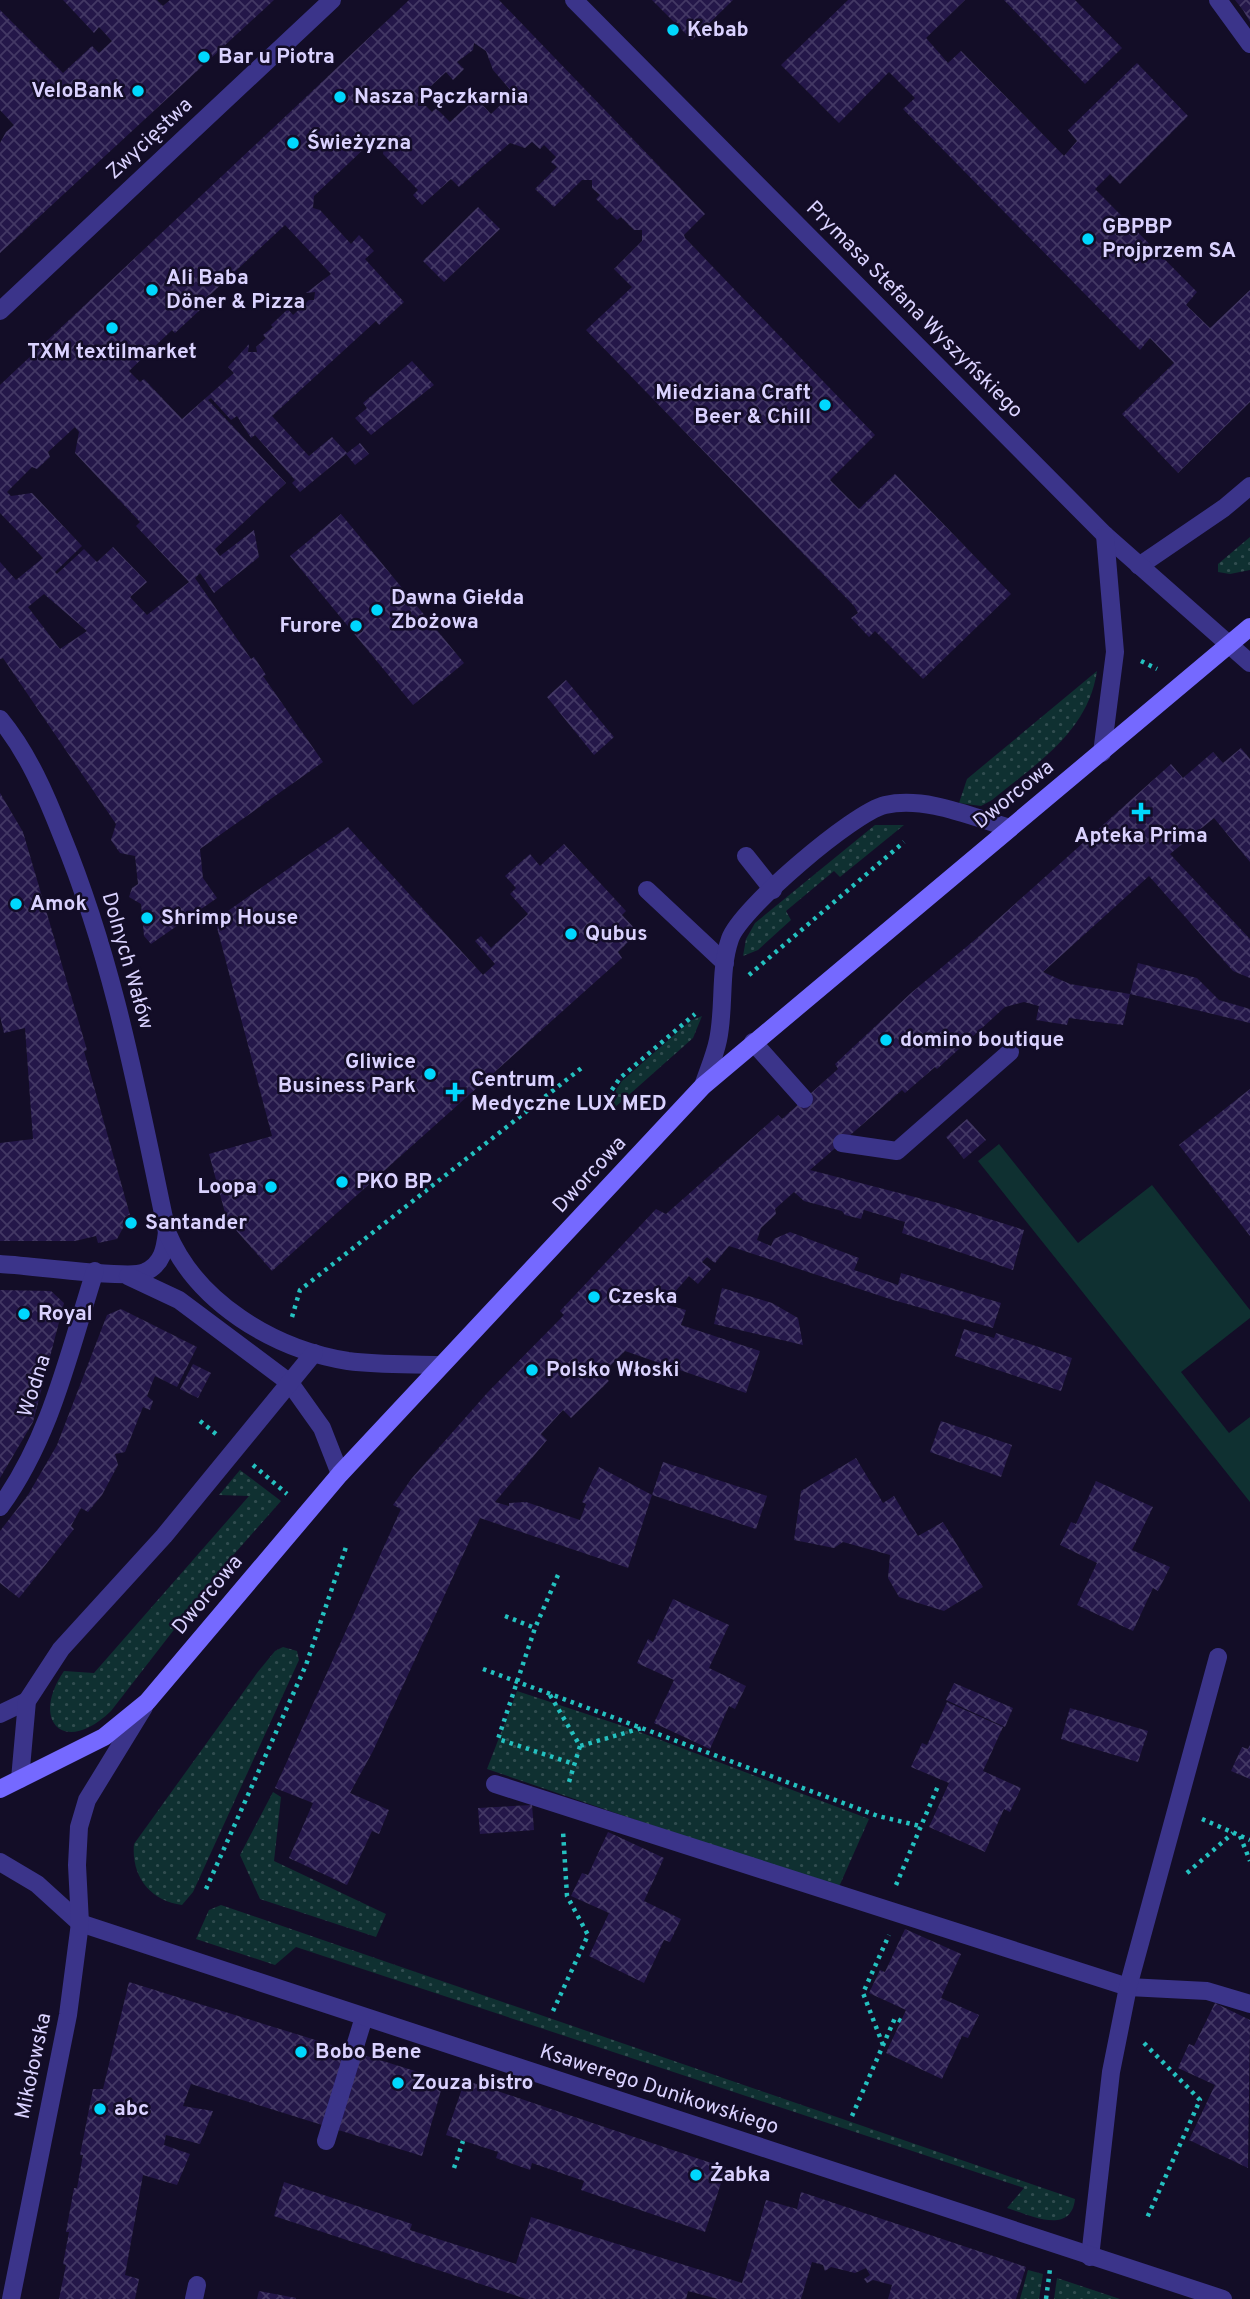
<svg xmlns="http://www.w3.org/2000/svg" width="1250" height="2299" font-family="Overpass,sans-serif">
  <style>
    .grass { fill: url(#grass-dots) }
    .garden { fill: #0f3031 }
    .building { fill: url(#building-cross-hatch); fill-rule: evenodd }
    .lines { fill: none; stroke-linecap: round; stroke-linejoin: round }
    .path { stroke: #24c1c0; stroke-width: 4.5; stroke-dasharray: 3.5 5; stroke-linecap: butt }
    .service { stroke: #3b348a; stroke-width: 18 }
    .minor { stroke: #3b348a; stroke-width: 18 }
    .tertiary { stroke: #3b348a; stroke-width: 18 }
    .secondary { stroke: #7569ff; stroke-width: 18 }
    .poi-dot { fill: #00d7fd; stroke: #130d27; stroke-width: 2.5 }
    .labels { text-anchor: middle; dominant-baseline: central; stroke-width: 5; stroke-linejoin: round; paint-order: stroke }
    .poi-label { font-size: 21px; font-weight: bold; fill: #dad2ff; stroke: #130d27; text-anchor: start }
    .street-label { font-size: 21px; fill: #dad2ff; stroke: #130d27 }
  </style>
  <defs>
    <pattern id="grass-dots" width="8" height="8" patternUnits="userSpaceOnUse" patternTransform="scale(1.75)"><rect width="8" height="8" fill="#0f3031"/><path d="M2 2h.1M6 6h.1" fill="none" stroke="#314d50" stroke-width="1.8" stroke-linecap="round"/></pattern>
    <pattern id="building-cross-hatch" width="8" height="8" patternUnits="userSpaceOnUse" patternTransform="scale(1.75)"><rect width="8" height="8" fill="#241749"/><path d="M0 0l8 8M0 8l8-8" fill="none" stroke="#433864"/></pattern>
  </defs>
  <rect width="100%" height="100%" fill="#130d27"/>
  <!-- grass -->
  <g class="grass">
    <path d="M1250 537V570L1230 574 1218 572V564Z"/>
    <path d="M1097 671C1088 732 1037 763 992 800L981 806 959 803 967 779Z"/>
    <path d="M875 825H904L840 877 834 871 786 911 791 920 758 950 743 956 746 939 755 923Z"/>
    <path d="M702 1016 693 1038 613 1109 616 1090 622 1081 690 1021Z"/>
    <path d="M240 1470 281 1501 221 1569 111 1711C63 1757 30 1720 64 1671L94 1673 249 1496 219 1495Z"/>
    <path d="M283 1647 297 1651 299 1660 193 1892 182 1905C150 1901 131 1876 134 1844L257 1673 275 1651Z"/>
    <path d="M517 1691 629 1728 869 1819 838 1889 487 1769Z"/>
    <path d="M273 1792 281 1797 274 1861 386 1914 376 1937 260 1899 240 1855Z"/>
    <path d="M221 1905 1075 2199C1071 2236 1030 2215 1007 2208L1024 2188 296 1947 275 1965 196 1939 209 1910Z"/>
    <path d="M1028 2270 1043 2274 1039 2299H1020Z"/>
    <path d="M1057 2278 1120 2299H1054Z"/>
  </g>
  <!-- garden -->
  <path class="garden" d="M999 1144 1078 1243 1152 1185 1250 1310V1318L1181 1372 1229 1433 1250 1417V1502L978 1161Z"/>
  <!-- building -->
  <g class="building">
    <path d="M63 0H157L163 6 170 0H274L0 253V143L6 132 14 125 0 110V10L63 73 92 46 99 53 112 41 99 27 94 33Z"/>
    <path d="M409 0H499L705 214 684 235 685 238 875 435 830 480 859 509 895 474 1011 594 923 679 875 631 869 637 851 618 858 613 854 606 586 330 632 287 614 269 642 241V230H634L621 217 617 220 596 199 600 195 592 188V180H582L554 207 535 189 557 167 551 162 556 157 544 145 540 149 532 142 525 148 510 143 459 187 451 179 422 205 413 195 418 190 383 154 384 146 368 145 314 196 313 208 320 210 351 244 359 235 374 251 365 259 404 302 379 325 376 321 272 416 309 456 332 437 347 453 360 443 369 454 355 465 346 454 300 492 292 483 295 480 255 435 251 438 237 416 231 420 211 398 208 400 286 483 215 549 220 556 254 530 259 557 214 593 200 573 195 578 251 659 254 657 266 675 263 676 323 762 200 849 203 878 217 898 151 944 144 936 141 904 129 897 132 888 138 884 135 856 120 853 111 840 116 824 3 658 0 659V562L16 580 43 558 0 513V385ZM474 43 486 51 493 70 513 93 491 114 476 98 450 122 436 108 432 112 426 106H418V98L446 72 453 80 464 69 457 62 473 50ZM285 225 331 274 306 293 315 292 314 300H309L293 315 288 309 271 325 273 327 263 335 266 338 256 347 257 352H248L249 344 228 367 234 373 182 419 144 379 140 382 129 371 172 330 175 333 201 309 198 306ZM75 427 79 432 75 453 140 522 136 526 189 582 147 615 130 597 147 582 113 547 97 562 84 549 57 574 55 572 82 546 32 493 11 496 7 492 32 467 37 469 50 457 48 452ZM44 594 87 631 60 649 28 607Z"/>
    <path d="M652 0H733L692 40Z"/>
    <path d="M848 0H965L926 38 948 63 961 51 1064 156 1077 141 1068 130 1137 63 1188 116 1120 184 1110 174 1095 189 1197 292 1186 305 1210 328 1250 290V402L1178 473 1122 414 1174 363 1150 338 1140 350 903 109 915 98 889 72 839 123 781 65Z"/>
    <path d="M1004 0H1075L1122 48 1085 84Z"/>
    <path d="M1235 0H1250V22L1243 10Z"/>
    <path d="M478 207 500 229 444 282 423 261Z"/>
    <path d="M412 361 434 385 371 435 355 418 367 408 363 403Z"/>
    <path d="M341 514 464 663 413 705 290 556Z"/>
    <path d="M566 680 614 737 594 755 547 697Z"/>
    <path d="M1241 748 1250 759V862L1214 818 1170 854 1250 939V978L1233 971 1149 876 1043 972 1070 984 1130 994 1123 1025 1069 1018 1067 1025 1036 1020 1039 1006 1024 1002 1005 1007 937 1069 935 1067 905 1093 902 1090 810 1170 938 1203 1024 1230 1013 1270 902 1233 905 1222 864 1210 861 1219 845 1215 842 1211 804 1201 794 1192 775 1209 776 1214 761 1228 757 1240 771 1246 774 1239 790 1232 859 1258 854 1270 898 1285 901 1273 1001 1303 993 1328 893 1300 729 1246 715 1263 707 1257 702 1262 711 1269 698 1284 689 1276 664 1304 686 1310 681 1325 760 1351 746 1393 625 1351 602 1374 609 1381 571 1418 563 1410 541 1434 547 1440 495 1502 509 1506V1503L526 1502 580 1520 586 1504 582 1502 599 1467 652 1495 628 1568 480 1518 373 1751 350 1793 389 1810 379 1834 372 1831 347 1885 289 1858 313 1803 275 1788 401 1509 393 1505 412 1478 488 1392 564 1315 560 1311 656 1209 666 1214 778 1115 782 1119 838 1069 835 1064 911 993 977 938 1171 764 1183 778 1213 752 1223 763Z"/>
    <path d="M0 793 23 832 87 1050 84 1051 130 1215 117 1239 98 1243 96 1236 75 1241H0V1143L33 1139 25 1028 4 1033 0 1016Z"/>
    <path d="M348 827 483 975 495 964 475 941 481 936 491 948 528 914 510 894 516 888 505 876 530 854 540 866 564 844 626 911 622 915 638 932 618 952 622 958 272 1271 227 1220 209 1154 272 1136 215 920Z"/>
    <path d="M1138 963 1197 978 1219 1000 1250 1009V1023L1130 994Z"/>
    <path d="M1250 1089V1236L1179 1145Z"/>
    <path d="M967 1119 986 1140 964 1159 946 1137Z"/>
    <path d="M722 1288 772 1303 798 1318 803 1345 714 1324Z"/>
    <path d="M0 1290 51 1291 64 1303 33 1422 0 1478Z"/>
    <path d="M121 1309 197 1347 177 1387 155 1376 147 1396 153 1401 150 1410 143 1407 125 1452 115 1454 118 1465 102 1495 88 1512 81 1508 71 1526 74 1529 19 1598 0 1583V1531L28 1495 57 1445 107 1315Z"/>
    <path d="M964 1329 994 1338 996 1333 1072 1358 1061 1391 955 1356Z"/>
    <path d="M193 1364 211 1373 198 1398 180 1389Z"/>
    <path d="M941 1421 1012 1445 1001 1477 930 1452Z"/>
    <path d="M856 1458 883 1503 894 1496 918 1536 943 1522 983 1587 944 1611 899 1597 888 1578 890 1555 843 1542 834 1548 794 1540 801 1491Z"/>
    <path d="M663 1462 767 1496 756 1529 652 1495Z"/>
    <path d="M1096 1481 1153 1507 1132 1550 1170 1567 1158 1591 1153 1588 1133 1631 1077 1605 1097 1563 1060 1545 1071 1522 1076 1524Z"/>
    <path d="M673 1599 729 1625 709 1668 746 1686 735 1709 729 1706 710 1749 654 1723 674 1680 637 1663 648 1639 653 1642Z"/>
    <path d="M954 1683 1013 1708 1005 1727 946 1700Z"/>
    <path d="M947 1702 1003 1727 983 1771 1021 1788 1010 1812 1004 1809 985 1852 929 1827 949 1783 911 1767 922 1743 927 1745Z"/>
    <path d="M1070 1708 1148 1731 1138 1762 1061 1739Z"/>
    <path d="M1250 1745V1779L1231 1771 1242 1747 1248 1749Z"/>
    <path d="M532 1805 534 1830 480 1834 478 1808Z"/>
    <path d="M608 1832 664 1858 644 1901 681 1919 670 1942 664 1940 644 1983 589 1956 609 1913 571 1896 582 1873 588 1875Z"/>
    <path d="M905 1929 961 1954 941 1998 979 2015 968 2038 962 2036 942 2079 886 2053 906 2010 869 1993 880 1970 885 1972Z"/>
    <path d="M129 1982 444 2080 422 2156 191 2084 183 2106 213 2111 200 2144 166 2135 164 2145 190 2154 177 2185 143 2175 125 2275 139 2279 135 2299H59L66 2265 63 2264 69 2232H66L74 2188H77L83 2155H80L93 2089H103Z"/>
    <path d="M1215 2003 1250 2020 1248 2168 1189 2140 1215 2085 1178 2068 1189 2044 1194 2046Z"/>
    <path d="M465 2080 726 2168 705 2232 581 2190 584 2181 532 2163 530 2170 496 2158 498 2152 446 2135Z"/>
    <path d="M284 2182 412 2224 410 2230 516 2264 531 2217 742 2283 766 2200 797 2209 801 2192 1026 2267 1016 2299H888L892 2285 873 2280 867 2283 864 2279 870 2275 866 2268 855 2273 831 2267 825 2271 823 2265 812 2262 801 2299H718L688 2291 686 2299H526L274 2216Z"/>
    <path d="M259 2291 296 2298 295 2299H257Z"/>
  </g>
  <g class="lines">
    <!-- path -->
    <g class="path">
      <path d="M1141 661 1157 669"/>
      <path d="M749 975 904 842"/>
      <path d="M607 1097 620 1078 695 1014"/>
      <path d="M292 1317 300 1290 584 1066"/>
      <path d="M200 1421 216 1434"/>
      <path d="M253 1465 287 1494"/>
      <path d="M558 1575 535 1628 498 1739 574 1764"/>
      <path d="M505 1616 535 1628"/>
      <path d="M483 1669 878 1816 920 1826"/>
      <path d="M550 1695 580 1746 642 1728"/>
      <path d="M569 1782 580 1746"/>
      <path d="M1202 1819 1250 1840"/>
      <path d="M1240 1836 1250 1861"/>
      <path d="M1187 1873 1233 1833"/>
      <path d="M896 1885 938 1786"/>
      <path d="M206 1889 306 1665 347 1544"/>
      <path d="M553 2011 588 1935 567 1896 563 1831"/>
      <path d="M1144 2043 1200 2100 1147 2218"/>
      <path d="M883 2045 863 1993 889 1935"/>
      <path d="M852 2116 895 2018 901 2021"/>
      <path d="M454 2168 463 2141"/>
      <path d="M1046 2299 1050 2269"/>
    </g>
    <!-- service -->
    <g class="service">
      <path d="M746 856 773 890"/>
      <path d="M647 890 725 963"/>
      <path d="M753 1042 804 1099"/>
      <path d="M703 1086C708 1071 715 1055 718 1040 725 1007 719 971 730 939 740 909 854 812 885 805 926 796 972 817 1010 828"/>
      <path d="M842 1143 897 1151 1010 1052"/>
      <path d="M495 1784 1128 1987 1207 1991 1250 2004"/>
      <path d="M326 2141 364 2017"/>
      <path d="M1090 2257 1111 2072 1128 1987 1218 1657"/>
    </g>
    <!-- minor -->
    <g class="minor">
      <path d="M1218 0 1250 44"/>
      <path d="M1139 566 1224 508 1250 486"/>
      <path d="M0 1264C27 1265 130 1280 145 1272 163 1264 165 1248 167 1232"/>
      <path d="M128 1276 179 1300 290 1383"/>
      <path d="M0 1507C51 1437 69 1352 95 1271"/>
      <path d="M0 1714 27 1701"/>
      <path d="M194 2299 197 2285"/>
    </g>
    <!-- tertiary -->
    <g class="tertiary">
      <path d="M574 0 1105 535 1250 663"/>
      <path d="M0 311 332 0"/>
      <path d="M0 719C28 753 46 795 62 836 115 965 138 1096 167 1232 196 1302 273 1349 348 1361 378 1365 409 1364 440 1365"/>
      <path d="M1102 753 1115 652 1105 535"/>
      <path d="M290 1383 322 1428 340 1474"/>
      <path d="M20 1779 27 1701 61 1649 164 1536 314 1353"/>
      <path d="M0 1862 37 1884 80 1923 1223 2299"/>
      <path d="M11 2299 68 2015 80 1923 77 1865 79 1827 87 1800 144 1707"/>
    </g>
    <!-- secondary -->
    <path class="secondary" d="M0 1789 104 1737 147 1702 340 1474 703 1086 1250 627"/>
  </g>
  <!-- markers -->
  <g class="poi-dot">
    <circle cx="673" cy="30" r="7"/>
    <circle cx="204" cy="57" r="7"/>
    <circle cx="138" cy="91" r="7"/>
    <circle cx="340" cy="97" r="7"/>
    <circle cx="293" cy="143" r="7"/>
    <circle cx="1088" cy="239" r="7"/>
    <circle cx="152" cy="290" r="7"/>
    <circle cx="112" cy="328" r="7"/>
    <circle cx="825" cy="405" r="7"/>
    <circle cx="377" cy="610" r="7"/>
    <circle cx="356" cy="626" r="7"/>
    <path d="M1137.5 801.5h7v7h7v7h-7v7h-7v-7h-7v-7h7z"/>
    <circle cx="16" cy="904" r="7"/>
    <circle cx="147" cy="918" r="7"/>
    <circle cx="571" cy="934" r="7"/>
    <circle cx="886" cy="1040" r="7"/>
    <circle cx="430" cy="1074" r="7"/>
    <path d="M451.5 1081.5h7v7h7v7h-7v7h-7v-7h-7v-7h7z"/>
    <circle cx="342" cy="1182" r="7"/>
    <circle cx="271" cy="1187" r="7"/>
    <circle cx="131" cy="1223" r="7"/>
    <circle cx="594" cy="1297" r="7"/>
    <circle cx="24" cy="1314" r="7"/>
    <circle cx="532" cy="1370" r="7"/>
    <circle cx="301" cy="2052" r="7"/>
    <circle cx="398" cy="2083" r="7"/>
    <circle cx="100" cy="2109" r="7"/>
    <circle cx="696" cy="2175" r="7"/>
  </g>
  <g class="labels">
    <!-- poi labels -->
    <g class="poi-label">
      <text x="687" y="30">Kebab</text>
      <text x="218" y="57">Bar u Piotra</text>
      <text x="124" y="91" text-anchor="end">VeloBank</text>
      <text x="354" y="97">Nasza Pączkarnia</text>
      <text x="307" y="143">Świeżyzna</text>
      <text x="1102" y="227">GBPBP<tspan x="1102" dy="24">Projprzem SA</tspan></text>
      <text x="166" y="278">Ali Baba<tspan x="166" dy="24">Döner &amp; Pizza</tspan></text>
      <text x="112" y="352" text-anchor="middle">TXM textilmarket</text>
      <text x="811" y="393" text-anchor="end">Miedziana Craft<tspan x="811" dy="24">Beer &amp; Chill</tspan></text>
      <text x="391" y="598">Dawna Giełda<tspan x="391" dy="24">Zbożowa</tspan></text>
      <text x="342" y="626" text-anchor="end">Furore</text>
      <text x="1141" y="836" text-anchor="middle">Apteka Prima</text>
      <text x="30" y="904">Amok</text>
      <text x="161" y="918">Shrimp House</text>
      <text x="585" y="934">Qubus</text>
      <text x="900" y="1040">domino boutique</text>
      <text x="416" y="1062" text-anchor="end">Gliwice<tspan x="416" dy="24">Business Park</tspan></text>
      <text x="471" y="1080">Centrum<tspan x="471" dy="24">Medyczne LUX MED</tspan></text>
      <text x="356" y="1182">PKO BP</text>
      <text x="257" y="1187" text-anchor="end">Loopa</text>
      <text x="145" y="1223">Santander</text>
      <text x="608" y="1297">Czeska</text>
      <text x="38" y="1314">Royal</text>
      <text x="546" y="1370">Polsko Włoski</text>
      <text x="315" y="2052">Bobo Bene</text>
      <text x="412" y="2083">Zouza bistro</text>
      <text x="114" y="2109">abc</text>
      <text x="710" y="2175">Żabka</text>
    </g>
    <!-- street labels -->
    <g class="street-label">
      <text transform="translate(150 139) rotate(-43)">Zwycięstwa</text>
      <text transform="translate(914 310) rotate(45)">Prymasa Stefana Wyszyńskiego</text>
      <text transform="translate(1014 795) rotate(-39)">Dworcowa</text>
      <text transform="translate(127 961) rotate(74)">Dolnych Wałów</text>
      <text transform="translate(590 1175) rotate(-47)">Dworcowa</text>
      <text transform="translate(35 1386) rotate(-72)">Wodna</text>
      <text transform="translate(208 1595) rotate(-50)">Dworcowa</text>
      <text transform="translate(34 2066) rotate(-78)">Mikołowska</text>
      <text transform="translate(659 2090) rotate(18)">Ksawerego Dunikowskiego</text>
    </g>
  </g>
</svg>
